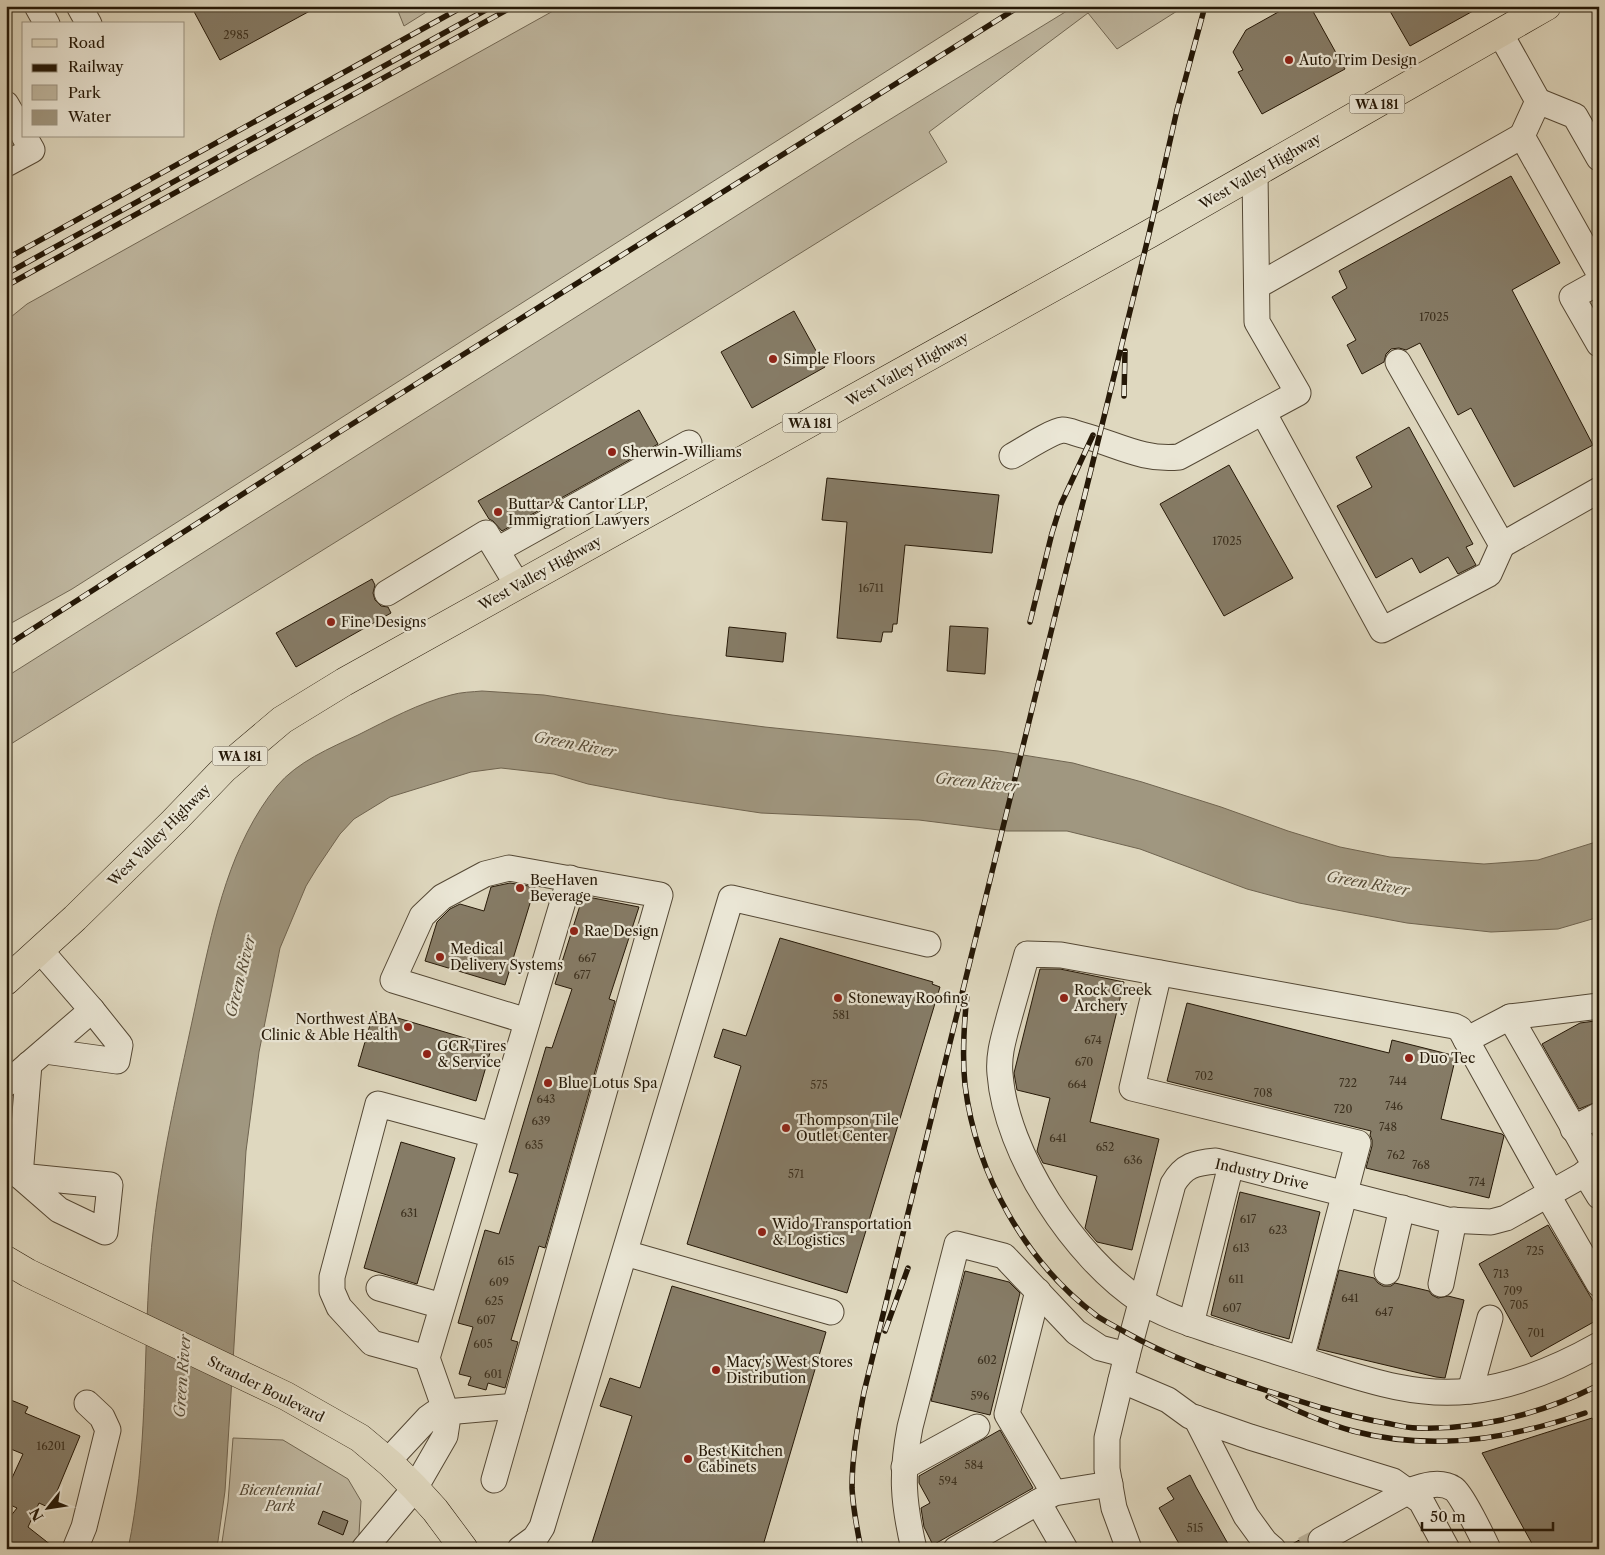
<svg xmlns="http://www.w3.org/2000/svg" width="1605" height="1555" font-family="'Libre Caslon Text',serif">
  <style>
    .green { fill: #bfb7a0; stroke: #726854 }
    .water { fill: #a09780; stroke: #6f6450 }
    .building { fill: #867c67; stroke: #251807 }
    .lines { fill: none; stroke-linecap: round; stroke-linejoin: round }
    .minor-tunnel { stroke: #bab29a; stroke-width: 25; stroke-dasharray: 25 12; stroke-linecap: butt }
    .minor-casing { stroke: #544835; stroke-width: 27 }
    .major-casing { stroke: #251807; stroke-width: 29 }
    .minor { stroke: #eae6d5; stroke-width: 25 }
    .major { stroke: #dfd8bf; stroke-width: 28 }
    .rail-casing { stroke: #251807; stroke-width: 5.5 }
    .rail { stroke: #eae6d5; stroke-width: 4; stroke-dasharray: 11; stroke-linecap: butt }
    .poi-dot { fill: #8f2418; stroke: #eae6d5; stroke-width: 2 }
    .labels { text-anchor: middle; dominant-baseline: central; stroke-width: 4.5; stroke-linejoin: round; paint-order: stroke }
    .number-label { font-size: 11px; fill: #3d311f }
    .shield { fill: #eae6d5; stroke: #605645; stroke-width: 1 }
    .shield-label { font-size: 12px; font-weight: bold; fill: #251807 }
    .poi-label { font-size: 14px; fill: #251807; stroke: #eae6d5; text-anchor: start }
    .street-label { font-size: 14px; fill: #251807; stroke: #eae6d5 }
    .park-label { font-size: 14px; font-style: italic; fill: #534835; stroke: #eae6d5 }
    .water-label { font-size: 15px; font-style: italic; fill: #564b37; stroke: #eae6d5 }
  </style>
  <rect width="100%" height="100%" fill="#dfd8bf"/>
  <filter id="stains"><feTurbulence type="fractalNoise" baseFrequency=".004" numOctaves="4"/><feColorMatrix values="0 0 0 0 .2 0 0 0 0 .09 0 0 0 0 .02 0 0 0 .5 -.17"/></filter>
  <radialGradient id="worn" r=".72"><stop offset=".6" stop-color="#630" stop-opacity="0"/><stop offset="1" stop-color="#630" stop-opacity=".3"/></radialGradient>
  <!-- green -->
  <g class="green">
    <path d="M396 6H436L404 26Z"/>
    <path d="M562 6H989L72 589 6 626V321L27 304Z"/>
    <path d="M1075 6H1185L1117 49 1088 13 929 132 947 162 6 747V677L858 139Z"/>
    <path d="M233 1438 283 1440 348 1479 361 1501 359 1534 355 1549H221L228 1502Z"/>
  </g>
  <!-- water -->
  <path class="water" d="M482 691 544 695 672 715 765 727 998 751 1073 763 1142 782 1221 807 1288 831 1340 847 1390 857 1484 864 1512 862 1538 860 1599 841V917L1558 929 1491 932 1407 923 1299 903 1247 889 1140 849 1067 831H1007L919 820 761 813 668 799 588 784 554 774 501 768 471 772 390 797 354 819 340 834 317 868 306 886 280 948 259 1052 246 1151 225 1491 218 1541 216 1549H128C148 1455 143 1360 150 1265 157 1171 180 1080 199 989 215 918 230 844 277 786 297 762 330 748 358 735 388 720 419 703 451 695 461 692 472 692 482 691Z"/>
  <!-- building -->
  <g class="building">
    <path d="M191 6H319L220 60Z"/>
    <path d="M1289 6H1310L1345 69 1262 114 1238 72 1243 70 1233 52 1246 30Z"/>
    <path d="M1387 6H1482L1410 46Z"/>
    <path d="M1511 176 1560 263 1512 290 1593 445 1514 487 1471 408 1458 415 1420 343 1406 350 1399 348 1391 349 1386 354 1384 362 1362 374 1347 345 1356 340 1332 297 1347 288 1339 271Z"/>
    <path d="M794 311 825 367 752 408 721 352Z"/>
    <path d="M639 410 658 444 502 531 493 521 489 519 478 501Z"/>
    <path d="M1409 427 1473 544 1466 547 1476 565 1458 574 1448 557 1420 573 1412 558 1376 578 1337 506 1372 487 1356 457Z"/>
    <path d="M1229 465 1293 578 1224 616 1160 504Z"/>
    <path d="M827 478 999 495 992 553 905 545 897 624H893L892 632H883L881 642 837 638 847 522 822 520Z"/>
    <path d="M372 579 375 585 373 593 375 600 381 606 388 607 391 613 296 667 276 633Z"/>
    <path d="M950 626 988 628 985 674 947 671Z"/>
    <path d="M729 627 786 633 783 662 726 656Z"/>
    <path d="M510 883 535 887 505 985 425 961 437 922 450 909 460 904 484 911 491 887Z"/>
    <path d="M583 896 639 907 609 999 615 1001 545 1248 539 1246 511 1340 518 1342 505 1388 488 1383 486 1390 468 1385 471 1377 459 1374 473 1327 458 1323 485 1230 499 1234 518 1174 509 1172 546 1047 552 1048 572 989 555 984Z"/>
    <path d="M780 938 933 982 932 984 940 987 847 1293 687 1244 741 1066 714 1057 723 1029 746 1036Z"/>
    <path d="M1040 969H1060L1124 982 1090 1122 1159 1139 1132 1250 1097 1242 1085 1228 1097 1176 1043 1163 1037 1151 1050 1098 1017 1090 1014 1073Z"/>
    <path d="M1187 1003 1389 1053 1392 1040 1456 1056 1441 1119 1502 1134 1504 1136 1489 1198 1366 1168 1372 1146V1140L1370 1135 1371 1131 1167 1081Z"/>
    <path d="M374 1011 492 1046 476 1101 358 1066Z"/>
    <path d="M1595 1021 1599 1027V1101L1579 1109 1542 1044 1580 1023Z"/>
    <path d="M401 1142 455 1158 417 1284 364 1268Z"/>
    <path d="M1240 1192 1320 1212 1289 1339 1260 1331 1211 1315Z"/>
    <path d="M1548 1225 1599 1311V1319L1531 1357 1479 1264Z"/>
    <path d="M1339 1270 1374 1278 1378 1283 1383 1286H1391L1395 1283 1429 1291 1432 1295 1438 1298 1448 1296 1464 1300 1445 1378 1436 1377 1318 1349Z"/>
    <path d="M965 1271 1009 1282 1020 1293 990 1415 931 1401Z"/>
    <path d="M672 1286 826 1332 762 1549H590L632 1416 600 1406 610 1378 640 1388Z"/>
    <path d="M6 1398 28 1407 25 1413 80 1436 50 1508 39 1503 28 1527 56 1549H6V1522L17 1508 6 1503V1491L23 1454 6 1447Z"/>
    <path d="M1592 1418 1599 1431V1549H1535L1482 1453Z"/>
    <path d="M1000 1430 1033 1488 933 1545 924 1527 921 1508 930 1503 919 1483V1476Z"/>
    <path d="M1190 1475 1196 1487 1231 1549H1182L1159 1508 1174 1499 1167 1488Z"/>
    <path d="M323 1511 348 1521 343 1535 318 1524Z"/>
    <path d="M1308 1535 1307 1540 1310 1549H1287V1547Z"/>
  </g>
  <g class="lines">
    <!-- minor-tunnel -->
    <path class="minor-tunnel" d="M1304 1549 1321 1540"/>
    <defs>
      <g id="minor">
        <path d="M37 6 47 24"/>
        <path d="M79 6 89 24"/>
        <path d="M1500 33 1538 101"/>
        <path d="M6 104 24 135"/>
        <path d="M1522 136 1538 101 1575 116 1599 158"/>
        <path d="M6 164 32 150 24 136"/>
        <path d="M1599 282 1572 297 1599 344"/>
        <path d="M1257 286 1522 136 1599 273"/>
        <path d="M1398 362 1502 545 1599 490"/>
        <path d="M1263 412 1382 630 1489 574 1502 545"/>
        <path d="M1012 456C1023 450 1052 431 1063 430 1069 430 1077 434 1082 435 1116 444 1143 461 1179 457L1298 393 1257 322 1255 173"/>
        <path d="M497 550 689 443"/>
        <path d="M387 593 486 533 518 586"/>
        <path d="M1159 973 1132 1088 1358 1143 1301 1359"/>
        <path d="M1510 1017 1596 1167"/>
        <path d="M1466 1040 1510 1017 1599 1006"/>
        <path d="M45 1051 117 1061 120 1045 92 1010"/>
        <path d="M6 1084 92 1010 40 950"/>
        <path d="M1573 1129 1599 1115"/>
        <path d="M6 1164 59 1210 105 1232 110 1185 20 1176"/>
        <path d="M1585 1173 1599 1196"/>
        <path d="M20 1176 29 1064"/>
        <path d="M1551 1192 1460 1029 1454 1026 1061 955 1027 954C1021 976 1015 997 1009 1018 1004 1037 998 1055 1000 1074 1006 1154 1075 1258 1141 1301 1165 1316 1192 1324 1218 1333 1246 1342 1274 1351 1303 1360 1358 1377 1412 1398 1470 1391 1515 1386 1560 1367 1599 1345"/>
        <path d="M1547 1194 1599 1284"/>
        <path d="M625 1253 831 1312"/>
        <path d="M1387 1272 1402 1208"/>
        <path d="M1441 1284 1454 1220"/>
        <path d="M379 1288 442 1306"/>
        <path d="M1038 1291 1007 1414 1054 1493"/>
        <path d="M1191 1324 1231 1165"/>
        <path d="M427 1358 372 1343 339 1307 332 1291V1277L378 1104 493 1135"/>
        <path d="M1121 1380 1168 1400 1190 1416 1250 1437 1393 1481 1421 1501 1447 1549"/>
        <path d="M1470 1391 1490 1318"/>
        <path d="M515 1406 446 1412 427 1358 570 878"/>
        <path d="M1196 1418 1246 1516 1265 1542 1273 1549"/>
        <path d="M904 1467 977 1427"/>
        <path d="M494 1480 660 895 509 868 485 874 442 897 422 916 393 980 527 1021"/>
        <path d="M1038 1502 1065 1549"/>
        <path d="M1321 1540 1409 1491C1423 1486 1440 1480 1454 1489 1461 1493 1483 1538 1488 1549"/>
        <path d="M75 1549 84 1527 108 1430 102 1417 87 1403"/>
        <path d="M364 1549 415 1488 445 1436 447 1423 446 1412 435 1413 428 1418 388 1461"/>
        <path d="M520 1549 535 1538 542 1527 731 898 928 944"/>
        <path d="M914 1549C903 1502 901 1474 910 1427L957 1244 1004 1256 1076 1332 1100 1348 1127 1355"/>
        <path d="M956 1549 1054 1493 1110 1484"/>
        <path d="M1129 1549 1114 1508 1107 1469V1438L1127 1355 1173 1184C1184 1165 1195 1163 1216 1161L1448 1220 1491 1222 1506 1218 1599 1166"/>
      </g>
      <g id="major">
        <path d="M6 981 75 918 174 821 224 769 282 720 344 682 1149 234 1547 6"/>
        <path d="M6 1260 28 1273 286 1396 360 1438 391 1464 415 1488 435 1510 464 1549"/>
      </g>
    </defs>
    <!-- minor casing -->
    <use href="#minor" class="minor-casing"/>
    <!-- major casing -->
    <use href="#major" class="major-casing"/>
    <!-- minor -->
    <use href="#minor" class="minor"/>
    <!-- major -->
    <use href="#major" class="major"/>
    <defs>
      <g id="rail">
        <path d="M6 259 464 6"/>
        <path d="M6 274 493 6"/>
        <path d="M6 286 514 6"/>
        <path d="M1124 396 1125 351"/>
        <path d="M1030 622 1052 533 1061 504 1093 435"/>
        <path d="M6 646 341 431 1020 6"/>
        <path d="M967 995C964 1024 962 1056 965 1085 976 1174 1025 1262 1097 1316 1106 1322 1116 1327 1125 1332 1169 1357 1217 1374 1265 1390 1305 1403 1345 1416 1386 1423 1396 1425 1407 1428 1417 1428 1480 1430 1543 1413 1599 1385"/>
        <path d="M885 1331 908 1268"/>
        <path d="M1268 1397C1296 1410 1323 1423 1353 1431 1410 1446 1473 1444 1530 1429 1548 1425 1567 1419 1585 1413"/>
        <path d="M861 1549C857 1529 853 1508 852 1488 852 1455 858 1424 864 1392L1149 234 1177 110 1205 6"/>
      </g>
    </defs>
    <!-- rail casing -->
    <use href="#rail" class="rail-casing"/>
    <!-- rail -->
    <use href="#rail" class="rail"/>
  </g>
  <!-- markers -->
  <g class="poi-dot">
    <circle cx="1289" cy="60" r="5"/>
    <circle cx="773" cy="359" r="5"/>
    <circle cx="612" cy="452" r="5"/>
    <circle cx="498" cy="512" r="5"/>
    <circle cx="331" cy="622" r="5"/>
    <circle cx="520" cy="888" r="5"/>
    <circle cx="574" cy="931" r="5"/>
    <circle cx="440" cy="957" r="5"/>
    <circle cx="838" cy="998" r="5"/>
    <circle cx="1064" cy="998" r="5"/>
    <circle cx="408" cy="1027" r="5"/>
    <circle cx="427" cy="1054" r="5"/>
    <circle cx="1409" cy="1058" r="5"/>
    <circle cx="548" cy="1083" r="5"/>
    <circle cx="786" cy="1128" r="5"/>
    <circle cx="762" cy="1232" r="5"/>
    <circle cx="716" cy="1370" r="5"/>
    <circle cx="688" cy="1459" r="5"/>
  </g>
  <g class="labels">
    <!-- number labels -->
    <g class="number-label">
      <text x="236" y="35">2985</text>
      <text x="1434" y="317">17025</text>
      <text x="1227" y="541">17025</text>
      <text x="871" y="588">16711</text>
      <text x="587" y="958">667</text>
      <text x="582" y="975">677</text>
      <text x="841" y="1015">581</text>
      <text x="1093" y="1040">674</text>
      <text x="1084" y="1062">670</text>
      <text x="1204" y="1076">702</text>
      <text x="1398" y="1081">744</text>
      <text x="1348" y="1083">722</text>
      <text x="1077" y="1084">664</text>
      <text x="819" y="1085">575</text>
      <text x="1263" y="1093">708</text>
      <text x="546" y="1099">643</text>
      <text x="1394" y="1106">746</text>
      <text x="1343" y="1109">720</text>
      <text x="541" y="1121">639</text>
      <text x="1388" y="1127">748</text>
      <text x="1058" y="1138">641</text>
      <text x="534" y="1145">635</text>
      <text x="1105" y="1147">652</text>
      <text x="1396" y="1155">762</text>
      <text x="1133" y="1160">636</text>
      <text x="1421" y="1165">768</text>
      <text x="796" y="1174">571</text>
      <text x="1477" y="1182">774</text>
      <text x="409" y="1213">631</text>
      <text x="1248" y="1219">617</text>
      <text x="1278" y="1230">623</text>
      <text x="1241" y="1248">613</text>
      <text x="1535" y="1251">725</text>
      <text x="506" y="1261">615</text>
      <text x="1501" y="1274">713</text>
      <text x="1236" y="1279">611</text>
      <text x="499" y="1282">609</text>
      <text x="1513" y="1291">709</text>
      <text x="1350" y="1298">641</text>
      <text x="494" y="1301">625</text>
      <text x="1519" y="1305">705</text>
      <text x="1232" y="1308">607</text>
      <text x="1384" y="1312">647</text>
      <text x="486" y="1320">607</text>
      <text x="1536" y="1333">701</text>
      <text x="483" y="1344">605</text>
      <text x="987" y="1360">602</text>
      <text x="493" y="1374">601</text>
      <text x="980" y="1396">596</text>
      <text x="51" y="1446">16201</text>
      <text x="974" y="1465">584</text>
      <text x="948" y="1481">594</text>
      <text x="1195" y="1528">515</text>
    </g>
    <!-- shield labels -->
    <g class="shield">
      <rect x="1349.5" y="94.5" width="55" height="19" rx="4"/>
      <rect x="782.5" y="413.5" width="55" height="19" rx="4"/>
      <rect x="212.5" y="746.5" width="55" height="19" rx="4"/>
    </g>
    <g class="shield-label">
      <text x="1377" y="104">WA 181</text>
      <text x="810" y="423">WA 181</text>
      <text x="240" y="756">WA 181</text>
    </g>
    <!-- poi labels -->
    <g class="poi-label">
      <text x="1299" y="60">Auto Trim Design</text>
      <text x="783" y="359">Simple Floors</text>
      <text x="622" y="452">Sherwin-Williams</text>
      <text x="508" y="504">Buttar &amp; Cantor LLP,<tspan x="508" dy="16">Immigration Lawyers</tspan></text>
      <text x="341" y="622">Fine Designs</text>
      <text x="530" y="880">BeeHaven<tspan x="530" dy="16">Beverage</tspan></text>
      <text x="584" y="931">Rae Design</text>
      <text x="450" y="949">Medical<tspan x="450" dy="16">Delivery Systems</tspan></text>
      <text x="1074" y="990">Rock Creek<tspan x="1074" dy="16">Archery</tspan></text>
      <text x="848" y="998">Stoneway Roofing</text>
      <text x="398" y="1019" text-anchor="end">Northwest ABA<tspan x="398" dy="16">Clinic &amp; Able Health</tspan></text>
      <text x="437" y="1046">GCR Tires<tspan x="437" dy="16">&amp; Service</tspan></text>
      <text x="1419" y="1058">Duo Tec</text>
      <text x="558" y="1083">Blue Lotus Spa</text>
      <text x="796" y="1120">Thompson Tile<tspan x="796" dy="16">Outlet Center</tspan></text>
      <text x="772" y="1224">Wido Transportation<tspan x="772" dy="16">&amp; Logistics</tspan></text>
      <text x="726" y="1362">Macy's West Stores<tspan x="726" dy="16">Distribution</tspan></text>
      <text x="698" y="1451">Best Kitchen<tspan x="698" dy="16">Cabinets</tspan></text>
    </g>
    <!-- street labels -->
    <g class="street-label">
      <text transform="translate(1260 171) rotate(-30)">West Valley Highway</text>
      <text transform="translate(907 369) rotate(-29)">West Valley Highway</text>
      <text transform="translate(540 573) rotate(-29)">West Valley Highway</text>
      <text transform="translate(159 835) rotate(-45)">West Valley Highway</text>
      <text transform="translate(1262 1174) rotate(13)">Industry Drive</text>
      <text transform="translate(266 1389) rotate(27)">Strander Boulevard</text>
    </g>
    <!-- park labels -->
    <g class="park-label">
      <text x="280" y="1490">Bicentennial<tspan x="280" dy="16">Park</tspan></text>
    </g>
    <!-- water labels -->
    <g class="water-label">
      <text transform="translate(575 744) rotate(11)">Green River</text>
      <text transform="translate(977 782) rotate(6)">Green River</text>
      <text transform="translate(1368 883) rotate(10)">Green River</text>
      <text transform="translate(240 976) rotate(-76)">Green River</text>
      <text transform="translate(182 1376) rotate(-86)">Green River</text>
    </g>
  </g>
  <!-- margin -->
  <rect width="1605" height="1555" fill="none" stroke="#dfd8bf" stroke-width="25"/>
  <rect x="8" y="8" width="1590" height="1540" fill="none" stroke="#251807" stroke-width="2.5"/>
  <rect x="12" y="12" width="1580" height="1530" fill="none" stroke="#251807"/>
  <!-- legend -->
  <rect x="22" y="22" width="162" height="115" fill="#eae6d5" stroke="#9b9483"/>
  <rect x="32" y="39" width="25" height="8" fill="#dfd8bf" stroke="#9b9483"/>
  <text x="68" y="48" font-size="15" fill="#251807">Road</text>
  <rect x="32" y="64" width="25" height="8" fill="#251807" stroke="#9b9483"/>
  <text x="68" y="72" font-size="15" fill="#251807">Railway</text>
  <rect x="32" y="85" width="25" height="15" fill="#bfb7a0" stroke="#9b9483"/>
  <text x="68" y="98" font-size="15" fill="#251807">Park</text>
  <rect x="32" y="110" width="25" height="15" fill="#a09780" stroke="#9b9483"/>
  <text x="68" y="122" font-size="15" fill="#251807">Water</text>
  <!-- north arrow -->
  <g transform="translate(48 1508) rotate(240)" stroke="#eae6d5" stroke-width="4" paint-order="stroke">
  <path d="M0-4L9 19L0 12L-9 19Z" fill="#251807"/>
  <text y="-8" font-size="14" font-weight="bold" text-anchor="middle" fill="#251807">N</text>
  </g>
  <!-- scale -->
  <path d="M1422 1522v8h131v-8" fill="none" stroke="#251807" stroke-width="2.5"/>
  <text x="1430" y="1522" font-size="15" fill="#251807" stroke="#eae6d5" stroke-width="4" paint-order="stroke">50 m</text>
  <rect width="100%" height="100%" filter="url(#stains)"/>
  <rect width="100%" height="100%" fill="url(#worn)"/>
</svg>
